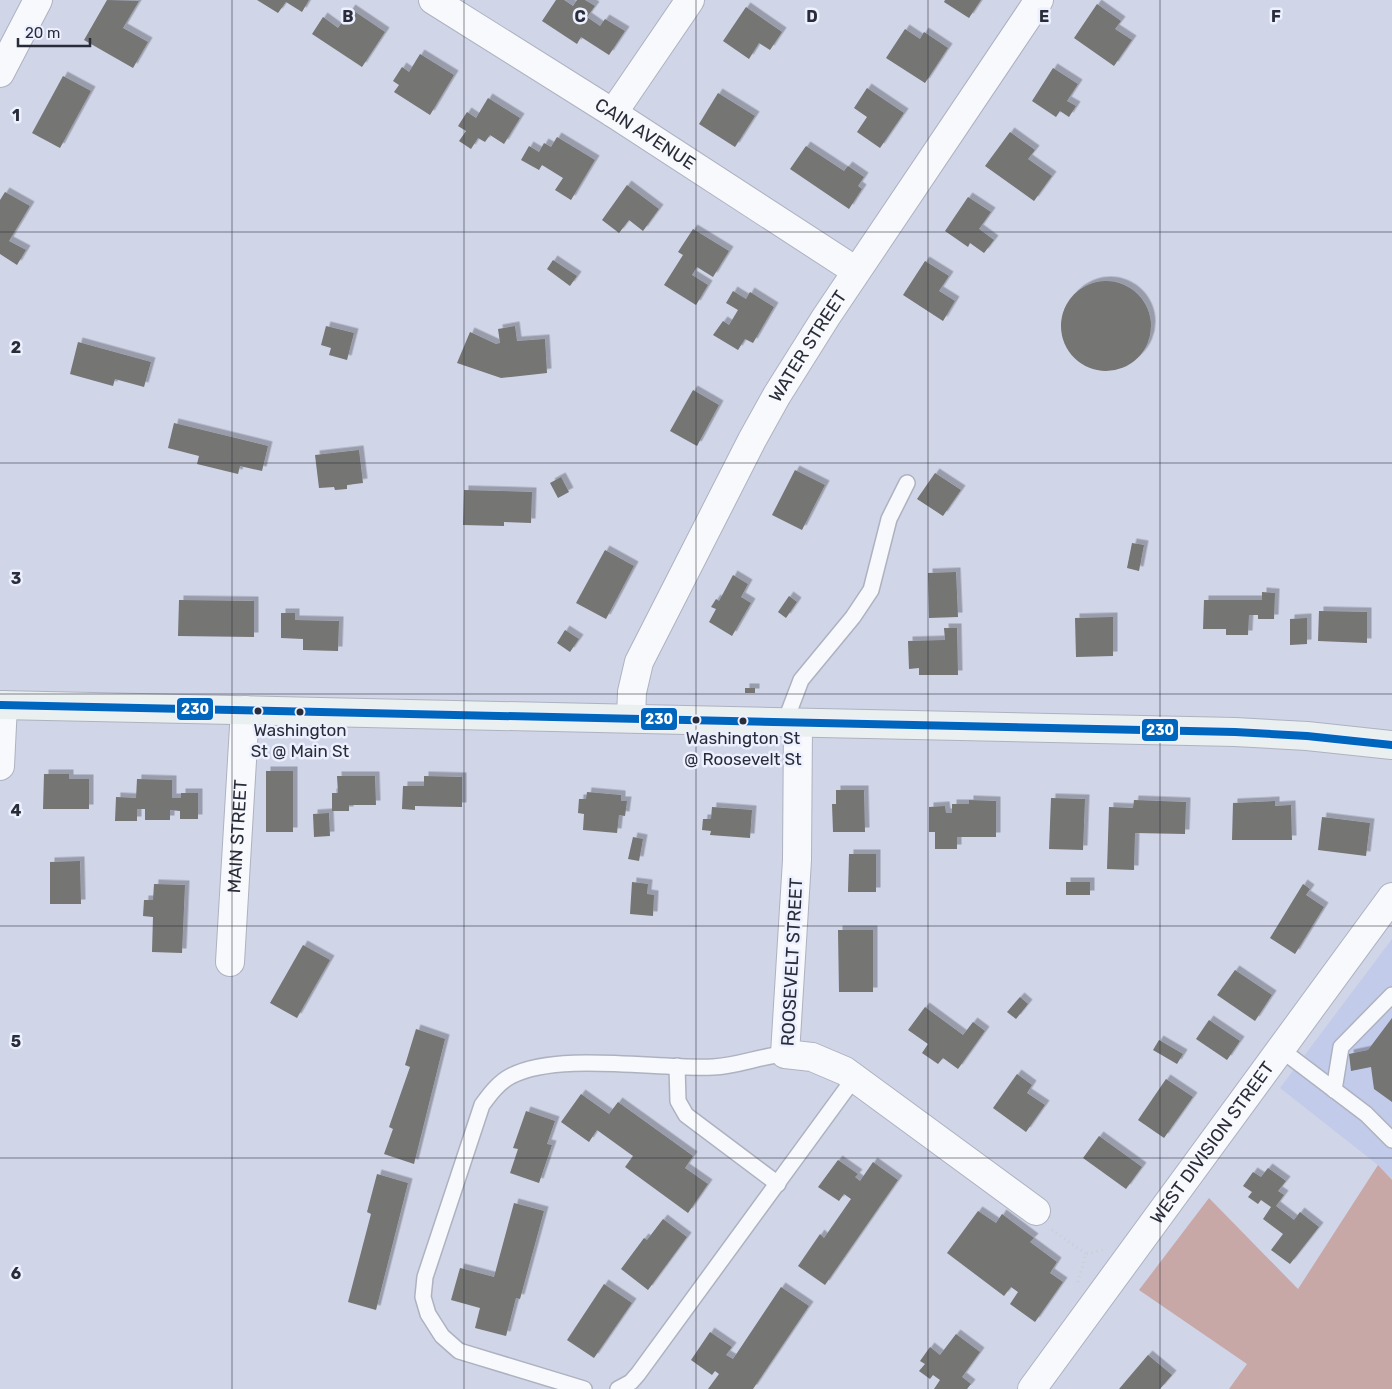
<svg xmlns="http://www.w3.org/2000/svg" width="1392" height="1389" font-family="Rubik,sans-serif">
  <style>
    .built { fill: #c3cbea }
    .forest { fill: #c8a7a7 }
    .building { fill: #747473; filter: url(#shadow) }
    .lines { fill: none; stroke-linecap: round; stroke-linejoin: round }
    .lane-casing { stroke: #aeb2c0; stroke-width: 18 }
    .street-casing { stroke: #aeb2c0; stroke-width: 30 }
    .secondary-casing { stroke: #aeb2c0; stroke-width: 30 }
    .path { stroke: #cccdd3; stroke-width: 3; stroke-dasharray: 1 4; stroke-linecap: butt }
    .lane { stroke: #f8f9fc; stroke-width: 15 }
    .street { stroke: #f8f9fc; stroke-width: 28 }
    .secondary { stroke: #eaeff0; stroke-width: 28 }
    .bus-1-casing { stroke: #ecf0ff; stroke-width: 11 }
    .bus-1 { stroke: #0065bd; stroke-width: 8 }
    .grid { fill: none; stroke: #292c39; stroke-width: 1; stroke-opacity: 0.55 }
    .bus-dot { fill: #292c39; stroke: #ecf0ff; stroke-width: 2 }
    .labels { text-anchor: middle; dominant-baseline: central; stroke-width: 5; stroke-linejoin: round; paint-order: stroke }
    .bus-label { font-size: 17px; fill: #292c39; stroke: #ecf0ff }
    .street-label { font-size: 18px; fill: #292c39; stroke: #ecf0ff }
    .grid-label { font-size: 16px; text-anchor: middle; font-weight: bold; fill: #292c39; stroke: #ecf0ff; stroke-width: 5; stroke-linejoin: round; paint-order: stroke }
    .line-badge { stroke: #ecf0ff; stroke-width: 2 }
    .badge-label { font-size: 14px; text-anchor: middle; font-weight: bold; fill: #fff }
  </style>
  <defs>
    <filter id="shadow"><feDropShadow dx="4.5" dy="-4.5" stdDeviation="0" flood-color="#0004"/></filter>
  </defs>
  <rect width="100%" height="100%" fill="#d0d5e8"/>
  <!-- built -->
  <path class="built" d="M1392 939V1180L1378 1165 1280 1088Z"/>
  <!-- forest -->
  <path class="forest" d="M1378 1165 1392 1180V1389H1229L1247 1364 1139 1290 1209 1198 1298 1289Z"/>
  <!-- building -->
  <g class="building">
    <path d="M107 0 139 1 123 28 148 42 133 68 84 40Z"/>
    <path d="M257 0H309L302 12 286 2 278 13Z"/>
    <path d="M556 0H564L573 6 577 0H585L595 6 587 17 600 26 605 19 625 31 609 55 581 37 577 44 542 21Z"/>
    <path d="M945 0H981L969 18 944 2Z"/>
    <path d="M1097 4 1121 21 1115 29 1132 40 1114 66 1074 38Z"/>
    <path d="M746 7 782 32 770 50 759 43 749 59 723 41Z"/>
    <path d="M351 9 385 32 362 67 312 34 323 17 338 28Z"/>
    <path d="M905 29 920 39 924 32 948 48 925 83 886 58Z"/>
    <path d="M420 54 454 75 430 115 394 92 399 85 393 81 402 67 409 72Z"/>
    <path d="M1053 68 1078 84 1067 101 1076 106 1069 117 1060 111 1056 117 1032 101Z"/>
    <path d="M63 76 91 91 60 148 32 133Z"/>
    <path d="M867 88 904 113 880 148 857 132 867 117 854 108Z"/>
    <path d="M718 93 755 116 735 147 699 124Z"/>
    <path d="M488 98 520 118 504 144 490 135 485 142 478 138 471 149 459 141 466 131 458 126 467 112 476 118Z"/>
    <path d="M1010 132 1035 150 1028 159 1052 176 1034 201 985 166Z"/>
    <path d="M557 137 595 160 571 200 555 190 563 178 542 165 539 170 521 160 529 146 539 152 544 143 551 147Z"/>
    <path d="M806 146 844 171 848 166 864 177 858 186 862 189 849 209 790 169Z"/>
    <path d="M627 185 659 209 643 231 629 220 619 233 602 220Z"/>
    <path d="M5 192 30 206 9 241 26 250 17 265 0 254V200Z"/>
    <path d="M968 197 991 212 979 229 994 240 984 253 970 243 968 247 945 231Z"/>
    <path d="M693 229 729 251 713 277 697 267 692 275 708 285 696 305 664 285 683 255 678 252Z"/>
    <path d="M553 260 577 276 570 286 547 269Z"/>
    <path d="M925 261 949 276 939 291 955 301 943 321 903 295Z"/>
    <circle cx="1106" cy="326" r="45"/>
    <path d="M733 291 746 299 750 292 774 307 753 343 745 339 738 350 713 335 723 321 729 325 738 310 726 303Z"/>
    <path d="M326 326 354 333 347 360 329 355 331 348 321 345Z"/>
    <path d="M515 326 517 341 545 339 547 373 501 378 457 363 470 332 496 344 500 343 498 329Z"/>
    <path d="M78 342 151 362 144 387 115 379 113 386 70 374Z"/>
    <path d="M693 390 719 405 697 446 670 431Z"/>
    <path d="M174 423 268 446 262 471 240 466 238 474 197 464 199 456 168 448Z"/>
    <path d="M359 450 363 483 347 485V489L335 490 334 487 319 488 315 455Z"/>
    <path d="M795 470 825 485 802 530 772 515Z"/>
    <path d="M935 473 961 490 943 516 917 499Z"/>
    <path d="M561 477 569 492 558 498 550 483Z"/>
    <path d="M464 490 532 492 531 523 504 522V526L463 525Z"/>
    <path d="M1132 543 1144 545 1139 571 1127 568Z"/>
    <path d="M605 550 634 566 606 619 576 603Z"/>
    <path d="M956 572 958 617 929 618 928 573Z"/>
    <path d="M733 575 748 584 741 597 751 603 732 636 709 622 716 609 711 607 716 599 719 601Z"/>
    <path d="M1262 592 1275 593 1274 619H1258V615H1249L1248 635H1226V629H1203L1204 600H1262Z"/>
    <path d="M789 596 797 602 786 618 778 612Z"/>
    <path d="M179 600 254 601V637L178 636Z"/>
    <path d="M1319 611 1367 612V643L1318 641Z"/>
    <path d="M281 613H295V620L339 621 338 651 303 650V639L281 638Z"/>
    <path d="M1113 617V656L1076 657 1075 618Z"/>
    <path d="M1307 618V644L1290 645V619Z"/>
    <path d="M944 628H957L958 675H919V668L909 669 908 641 945 640Z"/>
    <path d="M565 630 579 639 570 652 557 643Z"/>
    <rect x="745" y="688" width="10" height="5"/>
    <rect x="266" y="771" width="27" height="61"/>
    <path d="M44 774H69V779H89V809H43Z"/>
    <path d="M337 776H375L376 805H349V811H332V793H338Z"/>
    <path d="M424 776 462 777V807L415 806V810L402 809 403 786H424Z"/>
    <path d="M137 779 172 780V798H181V793H198V819H180V811L170 810V820H145V809H137V821H115L116 797 136 798Z"/>
    <path d="M836 790H864L865 832H833L832 804H836Z"/>
    <path d="M587 792 621 795V801H627L625 816 619 815 617 833 583 830 584 814 578 813 579 799H586Z"/>
    <path d="M1051 798 1085 799 1083 850 1049 849Z"/>
    <path d="M969 800 996 801V837H957V849H935V832H929V807L945 806 946 813H952V804H969Z"/>
    <path d="M1134 800 1186 802 1185 834 1135 833 1134 870 1107 869 1109 807 1133 808Z"/>
    <path d="M1275 801V806L1291 805 1292 840H1232L1233 803Z"/>
    <path d="M712 807 752 810 750 838 710 835 711 831 702 830 703 819H711Z"/>
    <path d="M329 813 330 836 314 837 313 814Z"/>
    <path d="M1322 817 1370 823 1366 856 1318 850Z"/>
    <path d="M633 837 643 839 639 861 628 859Z"/>
    <path d="M849 854H876V892H848Z"/>
    <path d="M80 861 81 904H50V862Z"/>
    <path d="M632 882 648 884 647 894 654 895 653 916 630 914Z"/>
    <rect x="1066" y="882" width="24" height="13"/>
    <path d="M154 884 185 885 182 953 152 952 153 917 143 916 144 900H153Z"/>
    <path d="M1303 884 1310 889 1306 895 1324 907 1295 954 1270 938Z"/>
    <path d="M838 930H873V992H839Z"/>
    <path d="M303 945 330 960 297 1018 270 1003Z"/>
    <path d="M1235 970 1272 995 1255 1021 1217 995Z"/>
    <path d="M1020 997 1028 1004 1016 1019 1007 1012Z"/>
    <path d="M925 1007 963 1035 973 1022 985 1031 958 1069 943 1058 938 1064 922 1053 928 1044 908 1030Z"/>
    <path d="M1392 1018V1102L1374 1089 1371 1067 1351 1071 1349 1054 1368 1050Z"/>
    <path d="M1209 1020 1240 1041 1227 1060 1196 1039Z"/>
    <path d="M416 1029 445 1039 414 1164 384 1154 393 1129 389 1127 410 1067 405 1065Z"/>
    <path d="M1159 1040 1183 1054 1177 1064 1153 1050Z"/>
    <path d="M1017 1074 1032 1085 1027 1093 1045 1105 1026 1132 993 1108Z"/>
    <path d="M1166 1079 1193 1097 1164 1138 1138 1120Z"/>
    <path d="M581 1094 609 1114 618 1102 693 1156 685 1168 708 1184 688 1213 625 1167 633 1156 597 1130 589 1142 561 1122Z"/>
    <path d="M526 1111 555 1121 547 1144 552 1145 539 1183 510 1173 518 1149 513 1148Z"/>
    <path d="M1099 1136 1142 1167 1126 1189 1083 1158Z"/>
    <path d="M838 1160 858 1174 855 1177 860 1181 873 1162 898 1180 825 1285 798 1266 820 1234 824 1238 851 1199 844 1194 839 1201 818 1187Z"/>
    <path d="M1268 1168 1286 1181 1278 1191 1284 1195 1276 1206 1294 1220 1300 1212 1319 1227 1290 1264 1271 1250 1283 1234 1263 1219 1271 1207 1261 1200 1258 1204 1248 1197 1252 1192 1243 1186 1253 1172 1261 1177Z"/>
    <path d="M377 1174 408 1183 376 1310 348 1302 371 1214 367 1212Z"/>
    <path d="M514 1203 544 1211 520 1299 516 1298 506 1336 475 1328 480 1308 451 1300 460 1268 494 1277Z"/>
    <path d="M978 1211 996 1223 1002 1214 1034 1238 1030 1242 1057 1262 1050 1273 1063 1282 1035 1322 1010 1304 1018 1292 1011 1287 1004 1296 947 1253Z"/>
    <path d="M663 1219 687 1237 648 1290 621 1269 644 1238 647 1240Z"/>
    <path d="M604 1284 632 1303 594 1358 567 1340Z"/>
    <path d="M781 1287 809 1306 753 1389H708L719 1374 715 1371 712 1375 691 1360 710 1332 732 1347 726 1355 733 1359Z"/>
    <path d="M956 1334 980 1352 962 1377 971 1384 967 1389H934L940 1380 933 1375 930 1379 919 1371 925 1364 920 1361 930 1347 940 1355Z"/>
    <path d="M1148 1355 1172 1375 1160 1389H1119Z"/>
  </g>
  <g class="lines">
    <defs>
      <g id="lane">
        <path d="M785 722 801 680 853 617 871 590 889 519 907 483"/>
        <path d="M1279 1048 1366 1114 1392 1140"/>
        <path d="M677 1066 678 1101 686 1115 778 1184"/>
        <path d="M1334 1090 1341 1047 1392 995"/>
        <path d="M584 1389 459 1351 442 1336 428 1314 423 1297 425 1277 482 1105C490 1094 499 1082 511 1076 558 1051 660 1070 713 1067 738 1066 760 1056 785 1054"/>
        <path d="M618 1389 631 1382 638 1374 855 1077"/>
      </g>
      <g id="street">
        <path id="s1" d="M433 0 613 113 856 271"/>
        <path d="M0 73 38 0"/>
        <path d="M613 113 690 0"/>
        <path id="s2" d="M631 718 632 692 639 662 752 440 777 395 826 317 1039 0"/>
        <path d="M798 723 797 860 785 1054 812 1057 845 1071 1036 1211"/>
        <path d="M0 766 3 705"/>
        <path id="s3" d="M230 962 245 710"/>
        <path id="s4" d="M1032 1389 1392 897"/>
      </g>
      <path id="secondary" d="M0 705 1235 732 1307 736 1392 745"/>
    </defs>
    <!-- lane casing -->
    <use href="#lane" class="lane-casing"/>
    <!-- street casing -->
    <use href="#street" class="street-casing"/>
    <!-- secondary casing -->
    <use href="#secondary" class="secondary-casing"/>
    <!-- path -->
    <g class="path">
      <path d="M1052 1230 1086 1254"/>
      <path d="M1078 1282 1086 1254 1103 1250"/>
    </g>
    <!-- lane -->
    <use href="#lane" class="lane"/>
    <!-- street -->
    <use href="#street" class="street"/>
    <!-- secondary -->
    <use href="#secondary" class="secondary"/>
    <defs>
      <path id="bus-1" d="M0 705 1235 732 1307 736 1392 745"/>
    </defs>
    <!-- bus-1 casing -->
    <use href="#bus-1" class="bus-1-casing"/>
    <!-- bus-1 -->
    <use href="#bus-1" class="bus-1"/>
  </g>
  <!-- grid -->
  <path class="grid" d="M232 0V1389M464 0V1389M696 0V1389M928 0V1389M1160 0V1389M0 232H1392M0 463H1392M0 694H1392M0 926H1392M0 1158H1392"/>
  <!-- markers -->
  <g class="bus-dot">
    <circle cx="258" cy="711" r="4.5"/>
    <circle cx="300" cy="712" r="4.5"/>
    <circle cx="696" cy="720" r="4.5"/>
    <circle cx="743" cy="721" r="4.5"/>
  </g>
  <g class="labels">
    <!-- bus labels -->
    <g class="bus-label">
      <text x="300" y="730">Washington<tspan x="300" dy="21">St @ Main St</tspan></text>
      <text x="743" y="738">Washington St<tspan x="743" dy="21">@ Roosevelt St</tspan></text>
    </g>
    <!-- street labels -->
    <g class="street-label">
      <text stroke="none"><textPath href="#s1" startOffset="251">CAIN AVENUE</textPath></text>
      <text stroke="none"><textPath href="#s2" startOffset="415">WATER STREET</textPath></text>
      <text stroke="none"><textPath href="#s3" startOffset="126">MAIN STREET</textPath></text>
      <text transform="translate(792 962) rotate(-87)">ROOSEVELT STREET</text>
      <text stroke="none"><textPath href="#s4" startOffset="305">WEST DIVISION STREET</textPath></text>
    </g>
  </g>
  <g class="grid-label">
    <text x="348" y="22">B</text>
    <text x="580" y="22">C</text>
    <text x="812" y="22">D</text>
    <text x="1044" y="22">E</text>
    <text x="1276" y="22">F</text>
    <text x="16" y="121">1</text>
    <text x="16" y="353">2</text>
    <text x="16" y="584">3</text>
    <text x="16" y="816">4</text>
    <text x="16" y="1047">5</text>
    <text x="16" y="1279">6</text>
  </g>
  <g class="line-badge">
    <rect x="176" y="697" width="38" height="24" rx="5" fill="#0065bd"/>
    <rect x="640" y="707" width="38" height="24" rx="5" fill="#0065bd"/>
    <rect x="1141" y="718" width="38" height="24" rx="5" fill="#0065bd"/>
  </g>
  <g class="badge-label">
    <text x="195" y="714">230</text>
    <text x="659" y="724">230</text>
    <text x="1160" y="735">230</text>
  </g>
  <!-- scale -->
  <path d="M18 38v8h72v-8" fill="none" stroke="#292c39" stroke-width="2.5"/>
  <text x="25" y="38" font-size="15" fill="#292c39" stroke="#ecf0ff" stroke-width="4" paint-order="stroke">20 m</text>
</svg>
